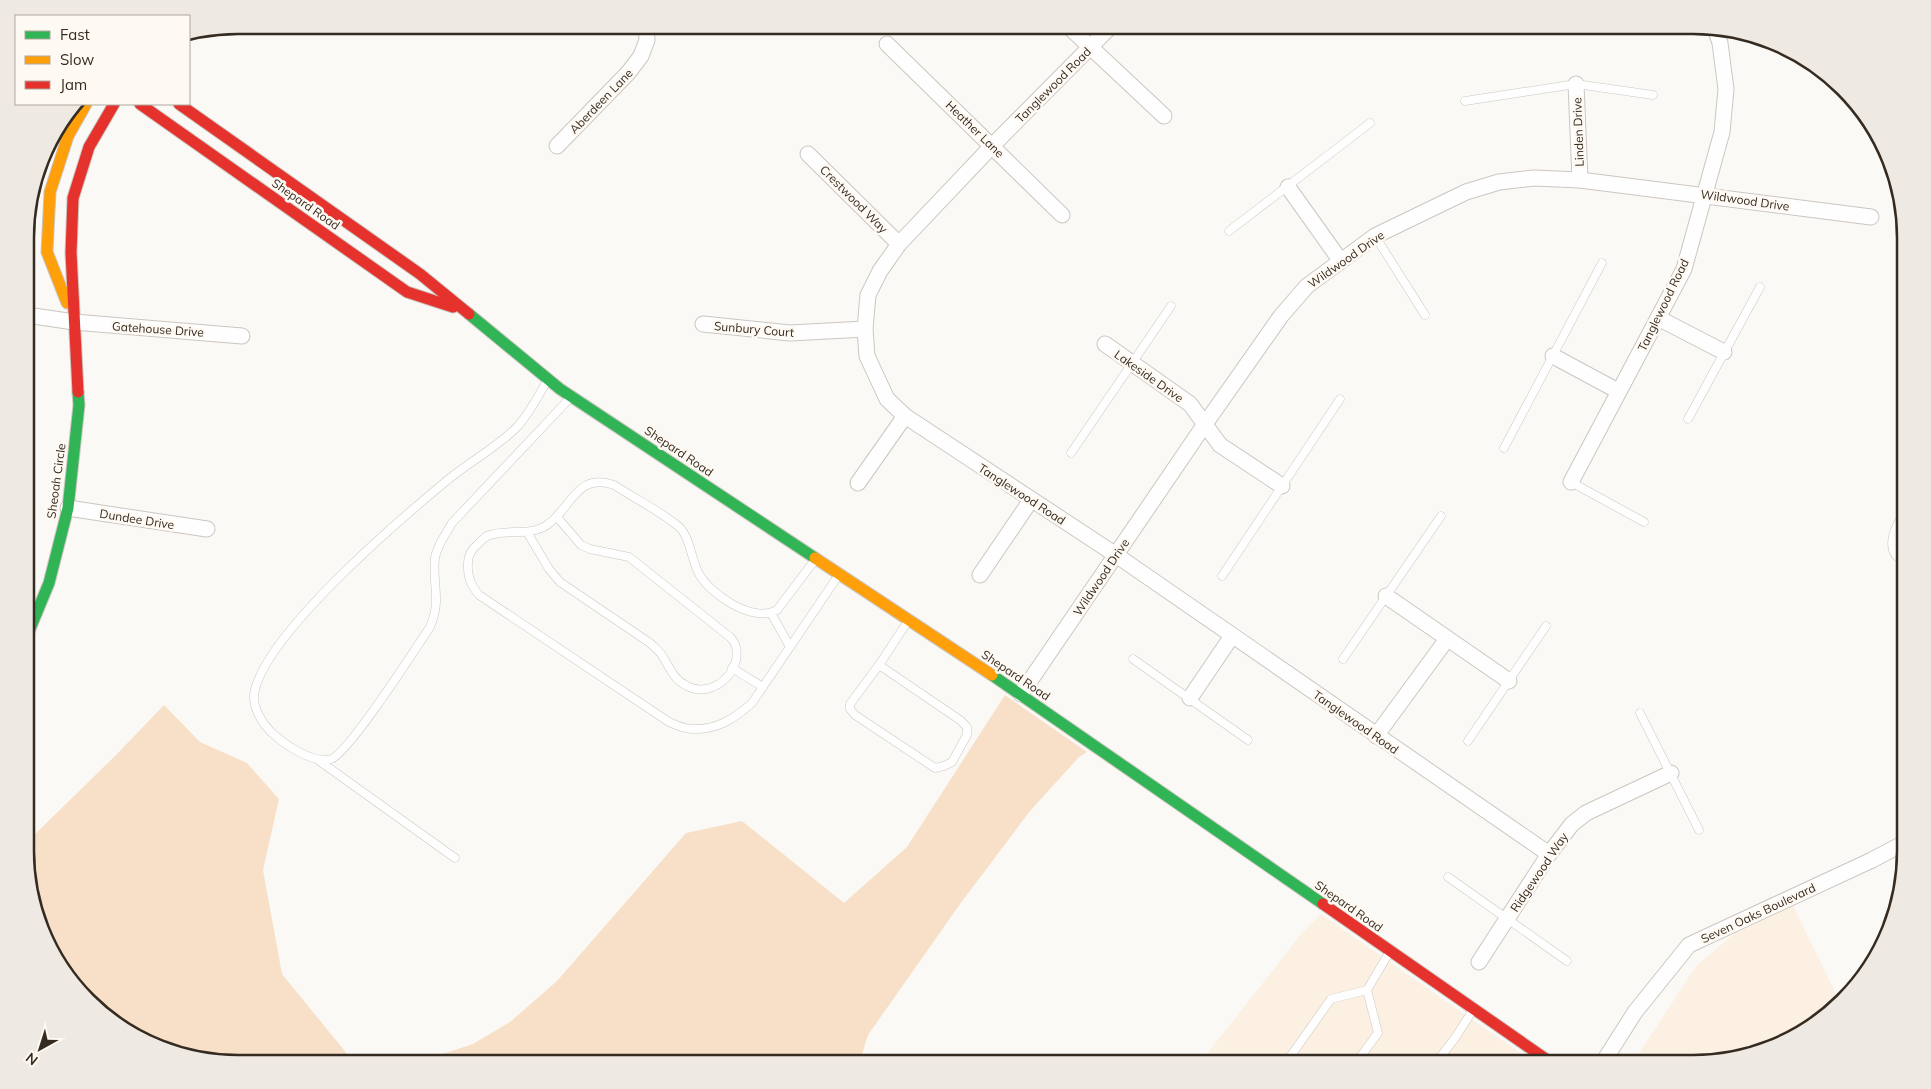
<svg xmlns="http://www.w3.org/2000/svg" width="1931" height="1089" font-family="Mulish,sans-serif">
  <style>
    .built { fill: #fcf0e3 }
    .green { fill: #f7e0c7 }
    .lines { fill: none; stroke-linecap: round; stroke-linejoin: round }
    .lane-casing { stroke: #ccc6c0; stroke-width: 9 }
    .street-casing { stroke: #ccc6c0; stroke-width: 17 }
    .fast-casing { stroke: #ccc6c0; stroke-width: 13 }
    .slow-casing { stroke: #ccc6c0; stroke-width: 13 }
    .jam-casing { stroke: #ccc6c0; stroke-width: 13 }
    .lane { stroke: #fefefe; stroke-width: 8 }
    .street { stroke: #fefefe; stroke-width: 15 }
    .fast { stroke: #30b455; stroke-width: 11 }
    .slow { stroke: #ff9f0a; stroke-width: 11 }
    .jam { stroke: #e5322d; stroke-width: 11 }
    .labels { text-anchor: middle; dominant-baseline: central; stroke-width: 5; stroke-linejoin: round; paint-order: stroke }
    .street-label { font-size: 12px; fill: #352b20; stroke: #fef9f3 }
    .rim { fill: none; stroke: #352b20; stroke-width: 2.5 }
  </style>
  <rect width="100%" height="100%" fill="#fbf9f6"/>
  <!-- built -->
  <g class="built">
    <path d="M1793 906 1841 1004 1800 1035 1707 1064H1632L1696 966 1734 934Z"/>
    <path d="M1321 914 1536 1064H1199L1302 933Z"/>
  </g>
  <!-- green -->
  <g class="green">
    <path d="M1005 695 1087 752 1079 757 1030 811 960 904 868 1035 859 1064H411L473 1044 510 1022 557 981 686 833 742 821 844 903 907 847Z"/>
    <path d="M164 705 200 742 247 763 279 799 263 870 282 974 348 1055 382 1064H238L183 1057 132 1036 61 969 27 878V842L117 754Z"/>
  </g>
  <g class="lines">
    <defs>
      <g id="lane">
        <path d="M1465 101 1576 84 1653 95"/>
        <path d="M1229 231 1370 123"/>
        <path d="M1375 236 1425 315"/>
        <path d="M547 381C538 396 529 415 516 428 495 449 467 463 444 483 398 521 261 638 254 695 253 708 262 723 271 732 284 744 312 764 331 759 348 754 416 648 430 627 442 600 432 584 435 558 437 545 446 534 452 523L571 397"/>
        <path d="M1688 419 1760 287"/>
        <path d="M1504 448 1602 263"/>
        <path d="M1071 453 1171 306"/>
        <path d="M1571 482 1644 522"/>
        <path d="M1906 511C1894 526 1882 553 1906 562"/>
        <path d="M527 532 549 569 560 582 650 643C654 647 660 651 663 657 670 668 674 680 687 686 711 699 742 673 736 647 735 643 732 639 730 637L629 557 590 549 581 545 557 517"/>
        <path d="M815 560 777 610C753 624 708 593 698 572 691 558 690 536 678 526 660 511 634 498 614 485 576 472 572 508 547 525 529 537 506 528 487 536 484 538 481 541 478 544 472 549 468 555 468 563 467 577 471 585 479 595L669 722C676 725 684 729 692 729 717 730 734 719 752 703L838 576"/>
        <path d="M1222 576 1340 399"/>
        <path d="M771 613 790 647"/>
        <path d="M1133 659 1248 740"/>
        <path d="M1343 659 1441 516"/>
        <path d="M879 665 960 720 967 727V735L952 762 944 766 935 768 855 715 850 709V704L879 665 908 621"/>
        <path d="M732 668 763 687"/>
        <path d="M1640 713 1699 830"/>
        <path d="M1468 741 1546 626"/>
        <path d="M318 760 455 858"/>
        <path d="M1448 877 1567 961"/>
        <path d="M1285 1064 1331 999 1367 990"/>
        <path d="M1355 1064 1378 1033 1367 990 1389 953"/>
        <path d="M1435 1064 1455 1038 1473 1010"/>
      </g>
      <g id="street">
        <path d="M1067 25 1164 116"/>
        <path d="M1112 25 992 146 899 244 880 271 868 295 865 329 867 356 887 399 905 416 1116 555 1549 854"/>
        <path d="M887 44 1062 215"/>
        <path d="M1576 84 1580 180"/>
        <path d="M557 146 628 73 641 56 647 40 646 25"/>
        <path d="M808 154 899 244"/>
        <path d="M1288 187 1340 260"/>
        <path d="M27 315 74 322 242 336"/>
        <path d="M1658 318 1724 352"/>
        <path d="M703 324 790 333 865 329"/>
        <path d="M1105 344 1190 404 1220 445 1282 486"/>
        <path d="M1553 356 1618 391"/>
        <path d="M1571 482 1684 269 1722 132 1726 89 1720 43 1715 28"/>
        <path d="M858 483 905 416"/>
        <path d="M68 508 207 529"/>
        <path d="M980 575 1031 500"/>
        <path d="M1386 596 1509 681"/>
        <path d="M1021 694 1205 424 1281 316 1307 286 1375 236 1466 192 1499 182 1534 178 1580 180 1871 217"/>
        <path d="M1190 698 1232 636"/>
        <path d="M1376 736 1447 639"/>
        <path d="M1479 962 1549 854 1572 824 1586 813 1671 773"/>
        <path d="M1602 1064 1635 1012 1689 945 1872 860 1906 842"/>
      </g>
      <g id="fast">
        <path d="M469 314 560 389 815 558"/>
        <path d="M27 636 49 583 68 508 79 405 78 392"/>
        <path d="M992 675 1323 904"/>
      </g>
      <g id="slow">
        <path d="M67 303 47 252 50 192 68 136 86 104"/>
        <path d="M815 558 992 675"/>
      </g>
      <g id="jam">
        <path d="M140 104 407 292 453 307"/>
        <path d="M179 104 420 274 469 314"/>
        <path d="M78 392 71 253 73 198 89 147 114 104"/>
        <path d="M1323 904 1553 1064"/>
      </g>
    </defs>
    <!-- lane casing -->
    <use href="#lane" class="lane-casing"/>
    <!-- street casing -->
    <use href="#street" class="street-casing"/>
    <!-- fast casing -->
    <use href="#fast" class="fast-casing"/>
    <!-- slow casing -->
    <use href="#slow" class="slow-casing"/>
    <!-- jam casing -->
    <use href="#jam" class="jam-casing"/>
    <!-- lane -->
    <use href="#lane" class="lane"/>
    <!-- street -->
    <use href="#street" class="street"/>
    <!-- fast -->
    <use href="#fast" class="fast"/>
    <!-- slow -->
    <use href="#slow" class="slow"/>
    <!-- jam -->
    <use href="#jam" class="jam"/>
  </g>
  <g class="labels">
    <!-- street labels -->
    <g class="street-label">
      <text transform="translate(1053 85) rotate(-45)">Tanglewood Road</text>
      <text transform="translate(601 101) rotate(-46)">Aberdeen Lane</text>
      <text transform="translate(975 129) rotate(44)">Heather Lane</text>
      <text transform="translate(1578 132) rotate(-92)">Linden Drive</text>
      <text transform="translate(854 199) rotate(45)">Crestwood Way</text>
      <text transform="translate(1745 200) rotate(8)">Wildwood Drive</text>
      <text transform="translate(306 204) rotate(35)">Shepard Road</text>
      <text transform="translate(1346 259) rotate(-35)">Wildwood Drive</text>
      <text transform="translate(1663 305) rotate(-64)">Tanglewood Road</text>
      <text transform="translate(158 329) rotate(4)">Gatehouse Drive</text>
      <text transform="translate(754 329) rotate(5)">Sunbury Court</text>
      <text transform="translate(1149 376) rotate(35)">Lakeside Drive</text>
      <text transform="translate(679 451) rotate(34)">Shepard Road</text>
      <text transform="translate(56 481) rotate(-82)">Sheoah Circle</text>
      <text transform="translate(1022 494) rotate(33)">Tanglewood Road</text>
      <text transform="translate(137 519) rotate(9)">Dundee Drive</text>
      <text transform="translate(1101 577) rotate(-56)">Wildwood Drive</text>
      <text transform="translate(1016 675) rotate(34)">Shepard Road</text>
      <text transform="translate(1356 722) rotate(35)">Tanglewood Road</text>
      <text transform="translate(1539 872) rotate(-56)">Ridgewood Way</text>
      <text transform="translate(1349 906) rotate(35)">Shepard Road</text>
      <text transform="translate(1758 913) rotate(-25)">Seven Oaks Boulevard</text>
    </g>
  </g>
  <!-- crop -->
  <path d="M0 0H1931V1089H0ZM238 34H1693A204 204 0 0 1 1897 238V851A204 204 0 0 1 1693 1055H238A204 204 0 0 1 34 851V238A204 204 0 0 1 238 34Z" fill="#eee9e2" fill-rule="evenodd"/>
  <path class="rim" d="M238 34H1693A204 204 0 0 1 1897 238V851A204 204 0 0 1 1693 1055H238A204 204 0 0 1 34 851V238A204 204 0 0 1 238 34Z"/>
  <!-- legend -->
  <rect x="15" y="15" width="175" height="90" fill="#fef9f3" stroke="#aea79f"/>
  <rect x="25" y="31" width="25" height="8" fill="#30b455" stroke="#aea79f"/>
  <text x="60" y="40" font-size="15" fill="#352b20">Fast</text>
  <rect x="25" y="56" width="25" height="8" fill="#ff9f0a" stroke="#aea79f"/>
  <text x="60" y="65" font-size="15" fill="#352b20">Slow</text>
  <rect x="25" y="81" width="25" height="8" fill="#e5322d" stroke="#aea79f"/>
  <text x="60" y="90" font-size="15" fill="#352b20">Jam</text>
  <!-- north arrow -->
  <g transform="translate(40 1049) rotate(219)" stroke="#fef9f3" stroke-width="4" paint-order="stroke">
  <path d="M0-4L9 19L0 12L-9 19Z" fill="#352b20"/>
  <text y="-8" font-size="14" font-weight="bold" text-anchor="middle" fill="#352b20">N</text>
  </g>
</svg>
